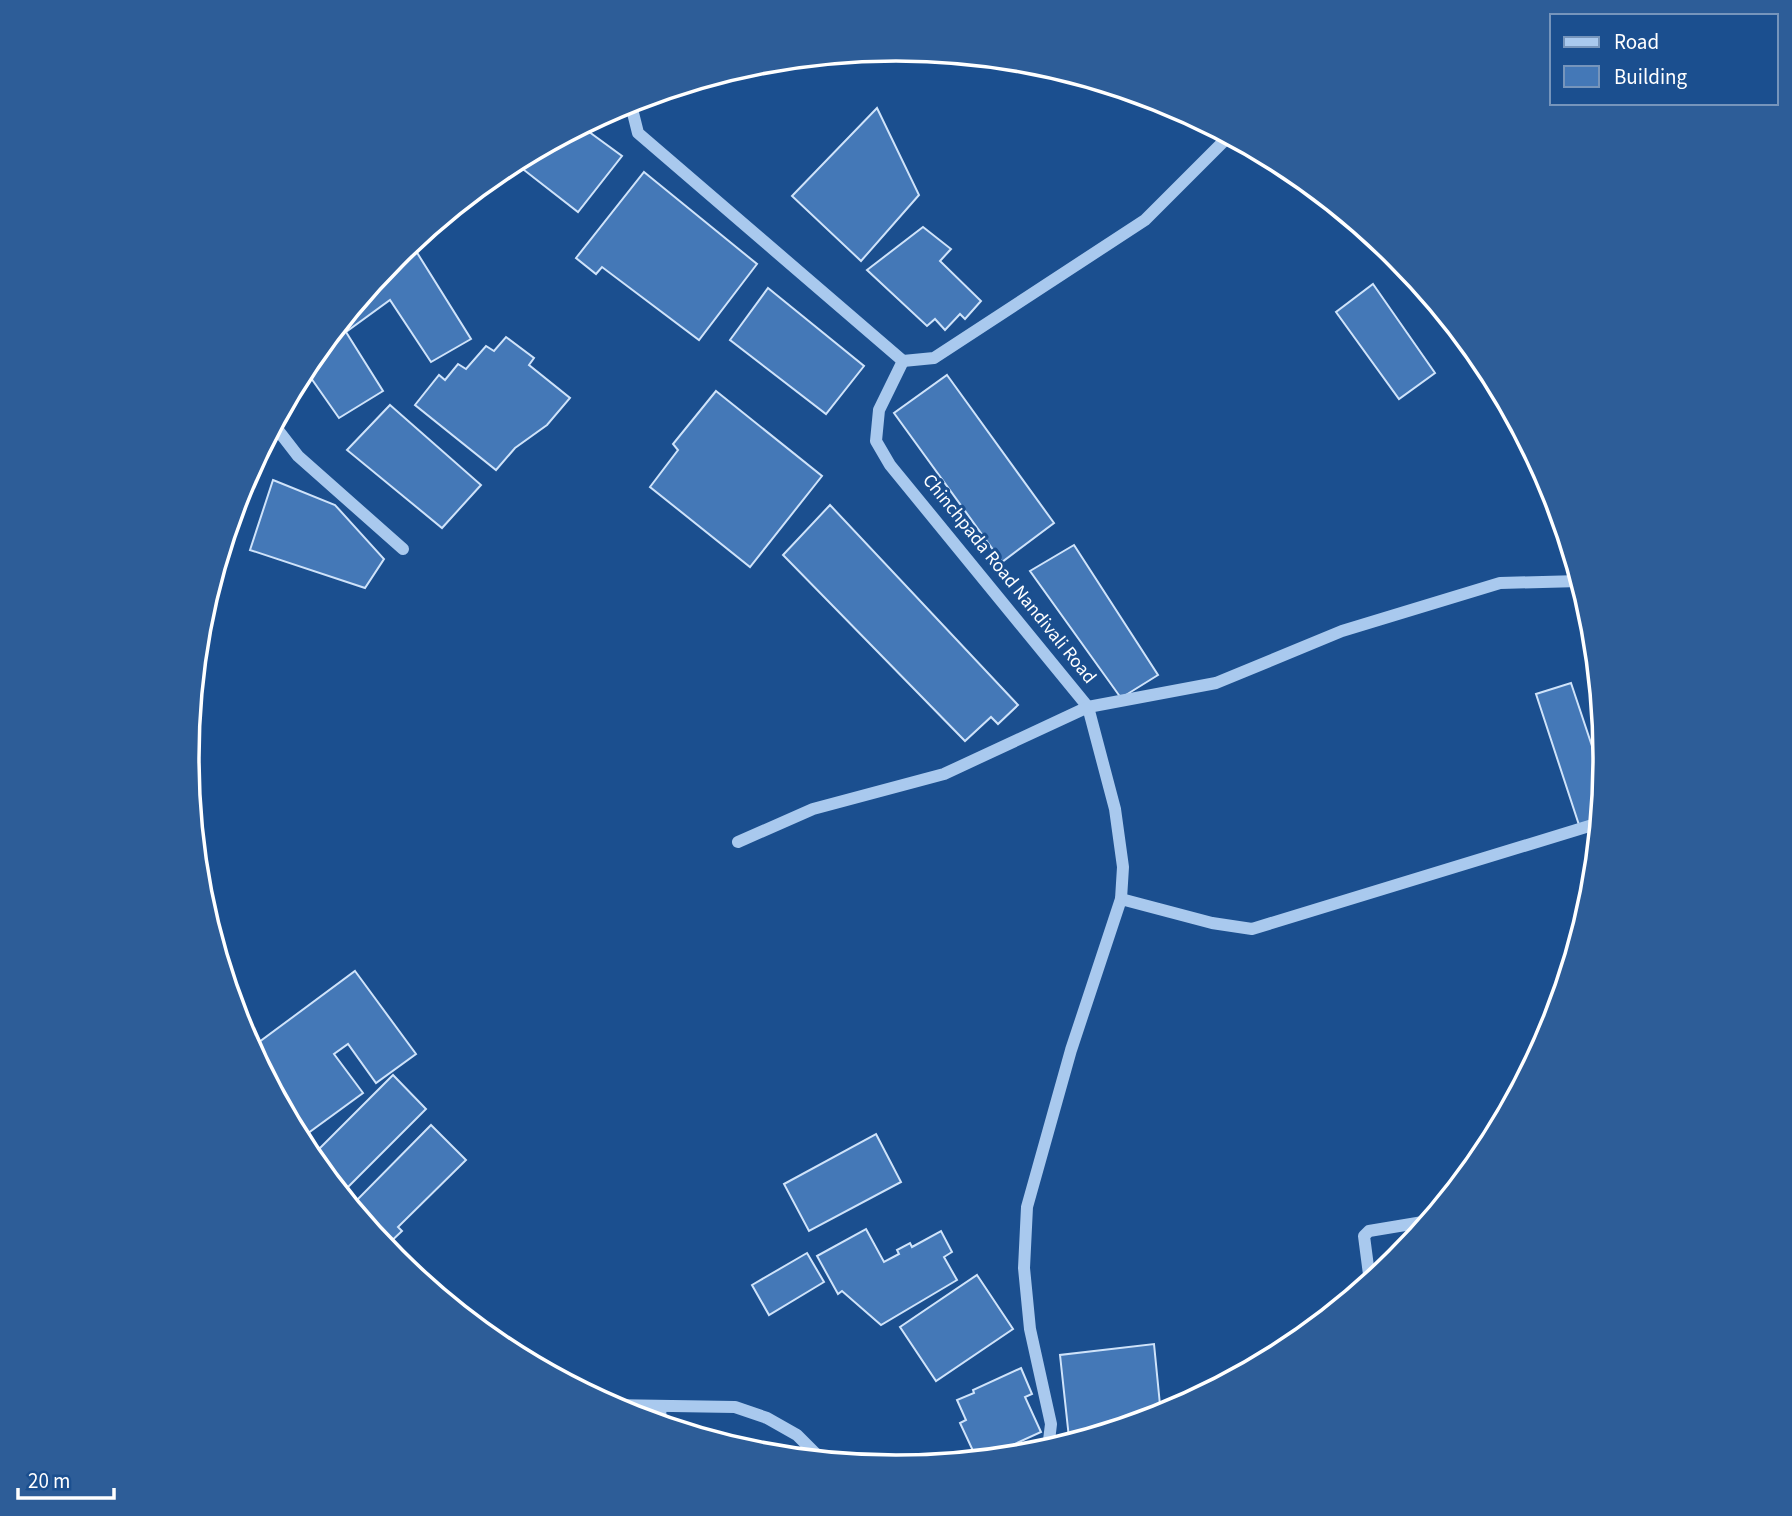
<svg xmlns="http://www.w3.org/2000/svg" width="1792" height="1516" font-family="'Source Sans 3',sans-serif">
  <style>
    .building { fill: #4478b7; stroke: #cfe3fa; stroke-width: 2 }
    .lines { fill: none; stroke-linecap: round; stroke-linejoin: round }
    .minor { stroke: #a9c9ee; stroke-width: 12 }
    .labels { text-anchor: middle; dominant-baseline: central; stroke-width: 6; stroke-linejoin: round; paint-order: stroke }
    .street-label { font-size: 19px; fill: #fff; stroke: #1b4f8f }
    .rim { fill: none; stroke: #fff; stroke-width: 3.5 }
  </style>
  <rect width="100%" height="100%" fill="#1b4f8f"/>
  <!-- building -->
  <g class="building">
    <path d="M877 108 919 195 861 261 792 196Z"/>
    <path d="M581 126 622 156 578 212 515 163Z"/>
    <path d="M644 172 757 264 699 340 602 267 596 274 576 258Z"/>
    <path d="M923 227 951 249 940 261 981 301 965 319 960 314 945 330 935 319 927 326 867 270Z"/>
    <path d="M411 243 471 339 431 362 390 300 346 332 383 391 339 418 304 368 395 256Z"/>
    <path d="M1373 284 1435 373 1399 399 1336 312Z"/>
    <path d="M768 288 864 366 826 414 730 340Z"/>
    <path d="M506 337 534 358 529 365 570 398 547 425 515 448 496 470 415 405 439 375 445 380 458 364 466 369 486 346 494 351Z"/>
    <path d="M947 375 1054 523 1002 562 894 413Z"/>
    <path d="M716 391 822 476 750 567 650 487 678 450 673 444Z"/>
    <path d="M390 405 481 485 442 528 347 450Z"/>
    <path d="M273 480 335 505 384 559 365 588 250 550Z"/>
    <path d="M830 505 1018 705 998 724 991 717 965 741 783 555Z"/>
    <path d="M1074 545 1158 675 1121 698 1030 571Z"/>
    <path d="M1571 683 1603 779 1599 818 1579 825 1536 694Z"/>
    <path d="M355 971 416 1054 376 1083 348 1044 334 1054 363 1093 300 1139 251 1048Z"/>
    <path d="M393 1075 426 1109 344 1191 311 1157Z"/>
    <path d="M431 1125 466 1160 398 1227 402 1231 385 1247 351 1206Z"/>
    <path d="M876 1134 901 1182 809 1231 784 1184Z"/>
    <path d="M866 1229 884 1262 899 1254 897 1250 910 1243 912 1247 941 1231 952 1252 944 1257 957 1280 881 1325 842 1291 838 1294 817 1256Z"/>
    <path d="M807 1253 824 1282 769 1315 752 1285Z"/>
    <path d="M977 1275 1013 1329 936 1381 900 1327Z"/>
    <path d="M1154 1344 1161 1415 1094 1435 1069 1438 1060 1355Z"/>
    <path d="M1021 1368 1032 1394 1025 1397 1041 1432 984 1458 981 1450 974 1453 960 1423 966 1420 957 1400 974 1393 973 1390Z"/>
  </g>
  <g class="lines">
    <!-- minor -->
    <g class="minor">
      <path d="M634 100 632 109 638 133 903 361"/>
      <path d="M903 361 879 410 876 441 890 465 1088 707 1115 809 1123 867 1121 899 1071 1050 1027 1207 1024 1268 1030 1329 1051 1424 1048 1449"/>
      <path d="M903 361 934 358 1145 220 1229 136"/>
      <path d="M274 425 298 456 403 549"/>
      <path d="M738 842 813 809 944 774 1088 707 1216 683 1342 631 1500 583 1580 581"/>
      <path d="M1121 899 1212 923 1252 929 1599 823"/>
      <path d="M1370 1282 1364 1236 1369 1231 1429 1221"/>
      <path d="M609 1405 735 1407 767 1418 797 1435 822 1460"/>
      <path d="M660 1406 661 1424"/>
    </g>
  </g>
  <g class="labels">
    <!-- street labels -->
    <g class="street-label">
      <text transform="translate(1009 579) rotate(51)">Chinchpada Road Nandivali Road</text>
    </g>
  </g>
  <!-- crop -->
  <path d="M0 0H1792V1516H0ZM199 758a697 697 0 1 1 1394 0a697 697 0 1 1-1394 0Z" fill="#2d5d98" fill-rule="evenodd"/>
  <path class="rim" d="M199 758a697 697 0 1 1 1394 0a697 697 0 1 1-1394 0Z"/>
  <!-- legend -->
  <rect x="1550" y="14" width="228" height="91" fill="#1b4f8f" stroke="#7695bc" stroke-width="2"/>
  <rect x="1564" y="37" width="35" height="10" fill="#a9c9ee" stroke="#7695bc" stroke-width="2"/>
  <text x="1614" y="49" font-size="21" fill="#ffffff">Road</text>
  <rect x="1564" y="66" width="35" height="21" fill="#4478b7" stroke="#7695bc" stroke-width="2"/>
  <text x="1614" y="84" font-size="21" fill="#ffffff">Building</text>
  <!-- scale -->
  <path d="M18 1488v10h96v-10" fill="none" stroke="#ffffff" stroke-width="3.5"/>
  <text x="28" y="1488" font-size="21" fill="#ffffff" stroke="#1b4f8f" stroke-width="5" paint-order="stroke">20 m</text>
</svg>
